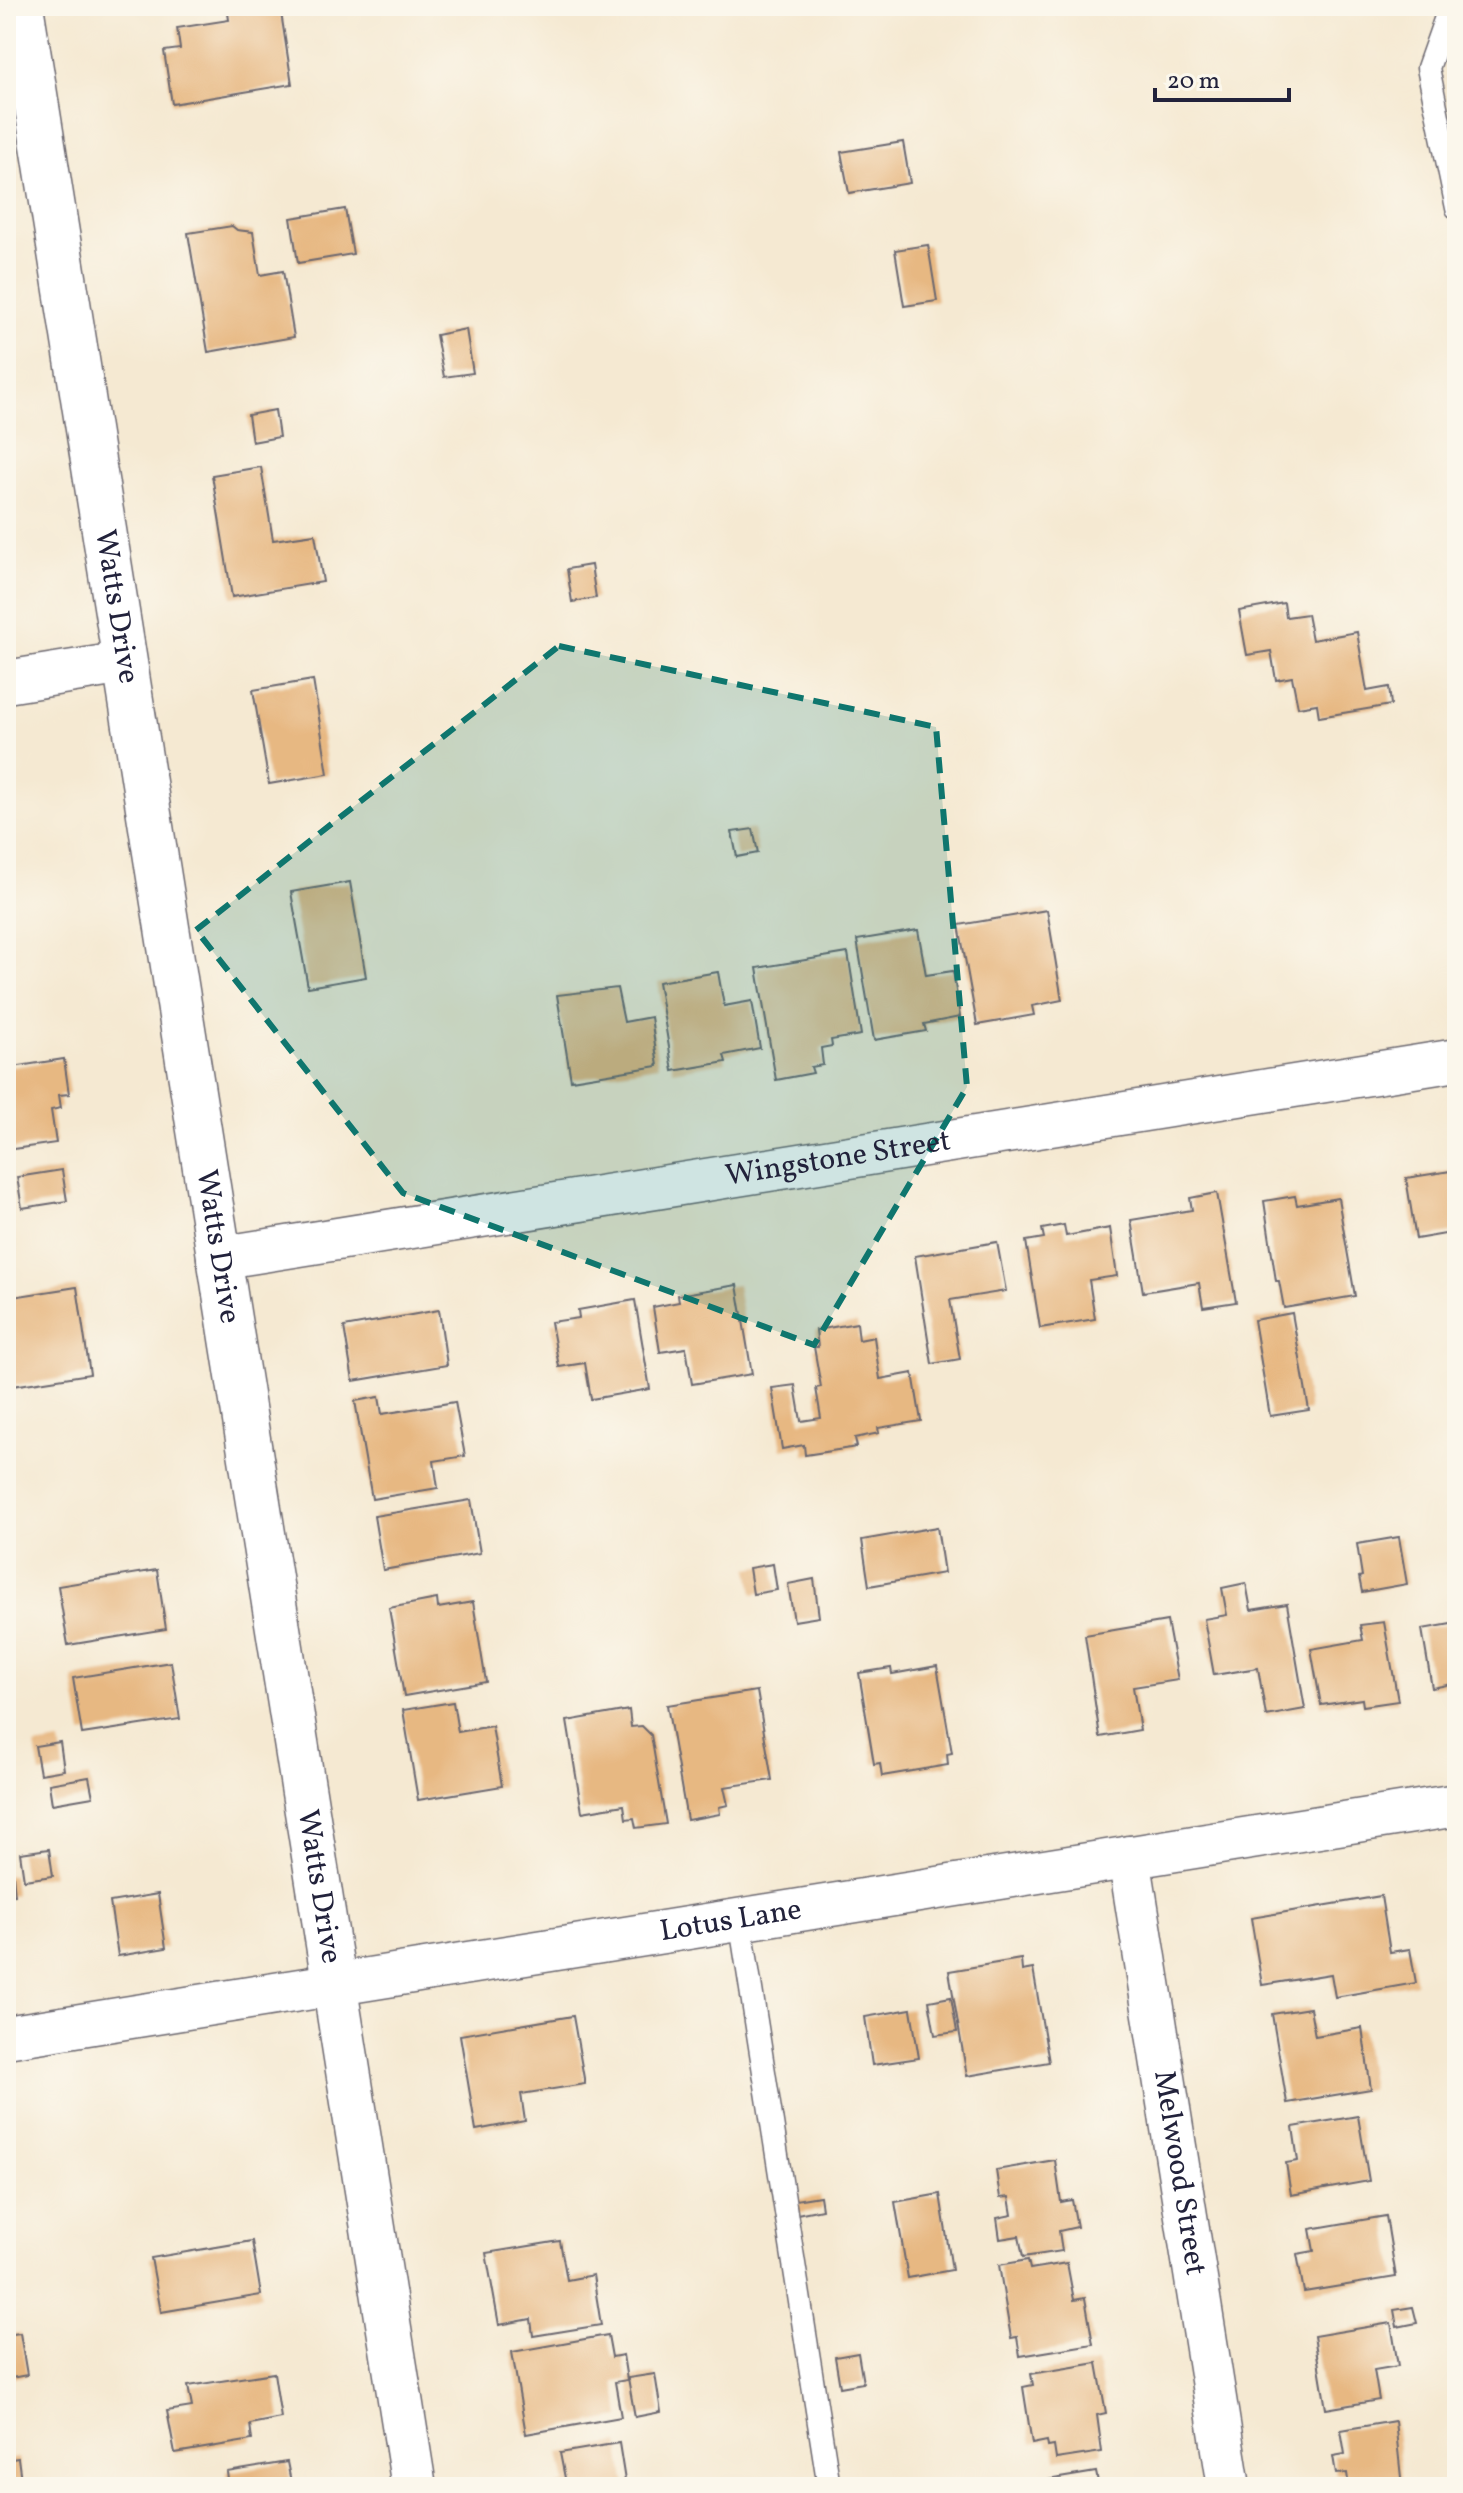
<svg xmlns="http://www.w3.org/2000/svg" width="1463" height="2493" font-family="Vollkorn,serif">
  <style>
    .building { fill: #e7b882 }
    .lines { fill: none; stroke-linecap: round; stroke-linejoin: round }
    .lane-casing { stroke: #6c6870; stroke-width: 25 }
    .street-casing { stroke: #6c6870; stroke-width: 45 }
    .secondary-casing { stroke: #6c6870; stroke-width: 47 }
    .lane { stroke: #fff; stroke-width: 22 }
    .street { stroke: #fff; stroke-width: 42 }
    .secondary { stroke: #fff; stroke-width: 44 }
    .marked { fill: #0f766e; fill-opacity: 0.2; stroke: #0f766e; stroke-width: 6; stroke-dasharray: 16 10; stroke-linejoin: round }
    .labels { text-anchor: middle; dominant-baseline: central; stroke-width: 7; stroke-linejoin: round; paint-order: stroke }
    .street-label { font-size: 30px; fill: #22223b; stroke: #fbf7ec }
  </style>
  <rect width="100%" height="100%" fill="#fbf7ec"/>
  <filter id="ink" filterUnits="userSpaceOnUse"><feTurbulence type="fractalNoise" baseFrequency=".0125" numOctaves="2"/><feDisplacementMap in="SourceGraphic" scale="16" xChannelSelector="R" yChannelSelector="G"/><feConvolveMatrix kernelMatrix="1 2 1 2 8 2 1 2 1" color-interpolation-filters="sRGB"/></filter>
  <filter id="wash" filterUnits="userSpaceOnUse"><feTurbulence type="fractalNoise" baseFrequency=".006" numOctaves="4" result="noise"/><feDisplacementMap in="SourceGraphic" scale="32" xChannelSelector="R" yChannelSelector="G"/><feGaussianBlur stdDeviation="1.8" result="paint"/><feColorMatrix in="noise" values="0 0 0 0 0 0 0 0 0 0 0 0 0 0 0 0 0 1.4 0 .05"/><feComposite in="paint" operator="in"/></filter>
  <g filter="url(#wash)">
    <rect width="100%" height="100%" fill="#f5e9d2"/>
    <g id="blocks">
      <!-- building -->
      <g class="building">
        <path d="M227 6H280L292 84 172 104 164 51 180 49 177 28 229 20Z"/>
        <path d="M903 142 910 183 849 193 841 152Z"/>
        <path d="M345 209 353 254 298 263 291 218Z"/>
        <path d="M232 226 237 230 253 232 260 275 283 271 294 337 208 352 188 233Z"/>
        <path d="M928 245 937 301 904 306 895 250Z"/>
        <path d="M466 329 473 373 444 377 436 335Z"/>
        <path d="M275 410 279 437 252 442 248 415Z"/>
        <path d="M261 467 273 540 315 534 323 582 232 597 212 475Z"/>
        <path d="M591 565 596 598 572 602 567 569Z"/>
        <path d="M1284 603 1286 617 1307 614 1312 640 1357 632 1367 691 1389 687 1391 705 1319 717 1317 704 1298 707 1292 677 1276 680 1271 651 1247 655 1239 611Z"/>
        <path d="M313 680 328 774 269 784 253 690Z"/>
        <path d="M753 829 758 853 737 857 732 832Z"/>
        <path d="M350 882 366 977 308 987 291 892Z"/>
        <path d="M1047 910 1062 1000 1032 1006 1034 1015 977 1025 959 925Z"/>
        <path d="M918 930 926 975 953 971 960 1017 924 1024 926 1031 874 1040 857 940Z"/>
        <path d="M848 953 861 1035 831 1040 832 1046 821 1048 823 1065 811 1067 813 1073 776 1080 757 968Z"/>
        <path d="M718 972 724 1006 752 1001 760 1048 724 1055 726 1062 673 1071 658 982Z"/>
        <path d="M617 988 624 1022 651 1017 658 1066 571 1080 557 995Z"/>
        <path d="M64 1059 69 1094 59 1095 61 1108 51 1110 56 1143 6 1150V1068Z"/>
        <path d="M62 1170 67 1201 22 1208 17 1177Z"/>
        <path d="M1457 1170V1232L1416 1239 1406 1178Z"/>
        <path d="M1217 1193 1236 1302 1203 1307 1199 1283 1143 1292 1131 1220 1192 1210 1190 1198Z"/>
        <path d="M1295 1196 1297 1205 1338 1198 1355 1296 1284 1308 1279 1281H1276L1264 1201Z"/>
        <path d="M1064 1225 1066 1236 1110 1228 1117 1276 1089 1280 1095 1319 1040 1328 1026 1241 1044 1238 1042 1229Z"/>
        <path d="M997 1242 1006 1291 950 1300 960 1359 932 1364 915 1256Z"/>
        <path d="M737 1285 752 1374 692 1384 686 1348 660 1352 653 1307 679 1302 678 1295Z"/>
        <path d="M77 1287 90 1374 6 1387V1298Z"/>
        <path d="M635 1300 650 1389 591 1399 585 1363 559 1367 551 1322 579 1318 578 1310Z"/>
        <path d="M439 1310 447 1365 353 1381 344 1327Z"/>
        <path d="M1292 1313 1309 1410 1270 1416 1254 1320Z"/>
        <path d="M857 1323 859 1340 874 1337 880 1379 913 1373 921 1421 878 1428 879 1433 855 1438 857 1447 805 1455 804 1445 782 1449 772 1388 795 1385 801 1421 821 1418 816 1388 821 1387 814 1347H818L816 1330Z"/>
        <path d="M379 1397 382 1414 455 1402 465 1456 434 1461 438 1488 372 1499 355 1401Z"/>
        <path d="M471 1500 480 1553 383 1570 374 1516Z"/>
        <path d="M937 1527 944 1573 869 1586 862 1540Z"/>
        <path d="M1399 1537 1407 1584 1362 1592 1359 1577 1362 1576 1357 1544Z"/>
        <path d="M773 1564 777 1590 753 1594 749 1568Z"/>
        <path d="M157 1570 166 1629 68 1645 58 1586Z"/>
        <path d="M814 1579 819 1617 794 1621 788 1584Z"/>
        <path d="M1246 1583 1251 1610 1287 1604 1305 1709 1266 1716 1258 1668 1214 1675 1204 1619 1227 1615 1222 1588Z"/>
        <path d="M437 1599 438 1608 473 1602 486 1682 404 1696 389 1608Z"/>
        <path d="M1167 1621 1178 1680 1133 1687 1140 1730 1100 1737 1085 1635Z"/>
        <path d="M1384 1622 1398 1701 1363 1706 1362 1699 1321 1705 1311 1649 1363 1640 1360 1625Z"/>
        <path d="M1457 1623V1683L1432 1688 1422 1629Z"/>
        <path d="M171 1662 180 1719 82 1734 73 1678Z"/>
        <path d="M937 1666 952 1753 947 1754 948 1765 882 1776 880 1763 874 1764 859 1673 891 1668 892 1674Z"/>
        <path d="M757 1691 772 1780 724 1787 728 1805 719 1807 720 1814 687 1820 667 1705Z"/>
        <path d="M453 1702 458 1732 492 1726 502 1786 418 1800 403 1710Z"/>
        <path d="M629 1710 631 1727 642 1726 651 1735 666 1824 636 1828 634 1818 626 1819 624 1805 582 1812 567 1721Z"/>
        <path d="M60 1742 64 1770 40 1774 35 1746Z"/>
        <path d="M89 1777 93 1797 52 1804 49 1784Z"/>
        <path d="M49 1849 53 1876 24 1880 20 1853Z"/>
        <path d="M13 1875 15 1895 6 1896V1876Z"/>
        <path d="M158 1894 166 1948 118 1956 110 1902Z"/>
        <path d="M1381 1896 1390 1952 1410 1949 1416 1983 1335 1997 1331 1974 1262 1985 1251 1918Z"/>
        <path d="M1021 1959 1022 1971 1033 1969 1049 2062 967 2076 949 1971Z"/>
        <path d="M951 1997 957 2032 935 2035 929 2001Z"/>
        <path d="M1310 2008 1315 2036 1362 2028 1371 2089 1287 2103 1272 2014Z"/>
        <path d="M911 2009 919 2058 872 2065 865 2017Z"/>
        <path d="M573 2016 585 2084 521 2094 525 2121 476 2130 460 2035Z"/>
        <path d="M1358 2116 1369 2181 1291 2195 1286 2163 1298 2161 1293 2127Z"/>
        <path d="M1055 2160 1061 2202 1072 2200 1077 2227 1059 2231 1062 2251 1023 2257 1019 2236 1000 2239 997 2218 1012 2215 1009 2197 1000 2198 996 2170Z"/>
        <path d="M940 2194 952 2270 908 2278 895 2202Z"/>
        <path d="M820 2196 822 2209 797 2214 795 2200Z"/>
        <path d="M1386 2216 1396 2277 1304 2292 1297 2254 1314 2251 1310 2229Z"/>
        <path d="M252 2241 261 2295 161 2312 151 2258Z"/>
        <path d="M560 2241 567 2280 593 2275 601 2325 533 2336 531 2319 499 2325 486 2253Z"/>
        <path d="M1028 2260 1030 2269 1067 2263 1074 2300 1085 2298 1093 2344 1020 2356 1017 2337 1011 2338 999 2265Z"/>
        <path d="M1413 2307 1417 2323 1397 2327 1394 2310Z"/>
        <path d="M1391 2323 1398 2366 1374 2370 1379 2400 1326 2409 1314 2336Z"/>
        <path d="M20 2333 27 2375 6 2379V2335Z"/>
        <path d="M608 2335 612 2357 623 2355 627 2380 615 2382 621 2417 526 2434 512 2352Z"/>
        <path d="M858 2353 863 2383 840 2387 835 2357Z"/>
        <path d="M1097 2363 1106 2413 1097 2415 1102 2452 1056 2459 1054 2446 1048 2447 1047 2441 1032 2444 1023 2387 1033 2385 1031 2374Z"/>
        <path d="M274 2373 281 2418 250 2424 252 2440 175 2453 167 2411 192 2407 188 2386Z"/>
        <path d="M655 2374 661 2412 635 2417 628 2378Z"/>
        <path d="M1395 2421 1402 2487H1349L1347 2473 1336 2474 1333 2456 1345 2454 1341 2430Z"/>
        <path d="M619 2443 626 2487H554L566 2483 560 2453Z"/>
        <path d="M18 2458 21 2480 6 2482V2460Z"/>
        <path d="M287 2462 292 2487H229L227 2472Z"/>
        <path d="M1096 2472 1099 2487H1017V2485Z"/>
      </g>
    </g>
  </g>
  <g filter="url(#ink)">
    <use href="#blocks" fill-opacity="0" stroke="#6c6870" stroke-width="2"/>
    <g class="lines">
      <defs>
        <g id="lane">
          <path d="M1450 6 1428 68 1457 208"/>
          <path d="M740 1919 829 2487"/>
        </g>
        <g id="street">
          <path d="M6 682 124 663"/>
          <path id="s1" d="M218 1258 1457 1060"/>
          <path id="s2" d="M1129 1857 1229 2487"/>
          <path id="s3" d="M6 2037 1457 1805"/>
        </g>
        <g id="secondary">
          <path id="s4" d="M21 6 414 2487"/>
        </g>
      </defs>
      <!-- lane casing -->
      <use href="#lane" class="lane-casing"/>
      <!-- street casing -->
      <use href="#street" class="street-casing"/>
      <!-- secondary casing -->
      <use href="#secondary" class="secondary-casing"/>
      <!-- lane -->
      <use href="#lane" class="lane"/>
      <!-- street -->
      <use href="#street" class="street"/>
      <!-- secondary -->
      <use href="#secondary" class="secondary"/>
    </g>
  </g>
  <!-- marked area -->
  <path class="marked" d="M559 646 936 727 967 1087 814 1345 403 1193 196 930Z"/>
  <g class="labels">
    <!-- street labels -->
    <g class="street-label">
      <text stroke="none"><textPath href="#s4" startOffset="608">Watts Drive</textPath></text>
      <text stroke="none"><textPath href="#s1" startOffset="628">Wingstone Street</textPath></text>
      <text stroke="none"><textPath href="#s4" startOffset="1256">Watts Drive</textPath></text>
      <text stroke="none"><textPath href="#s4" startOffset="1904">Watts Drive</textPath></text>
      <text stroke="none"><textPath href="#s3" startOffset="734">Lotus Lane</textPath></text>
      <text stroke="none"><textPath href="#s2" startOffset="320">Melwood Street</textPath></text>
    </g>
  </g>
  <!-- margin -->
  <rect width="1463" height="2493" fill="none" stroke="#fbf7ec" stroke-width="32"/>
  <!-- scale -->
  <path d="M1155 88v12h134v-12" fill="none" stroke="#22223b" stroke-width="4"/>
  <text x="1167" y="88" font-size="24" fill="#22223b" stroke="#fbf7ec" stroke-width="6" paint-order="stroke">20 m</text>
</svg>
